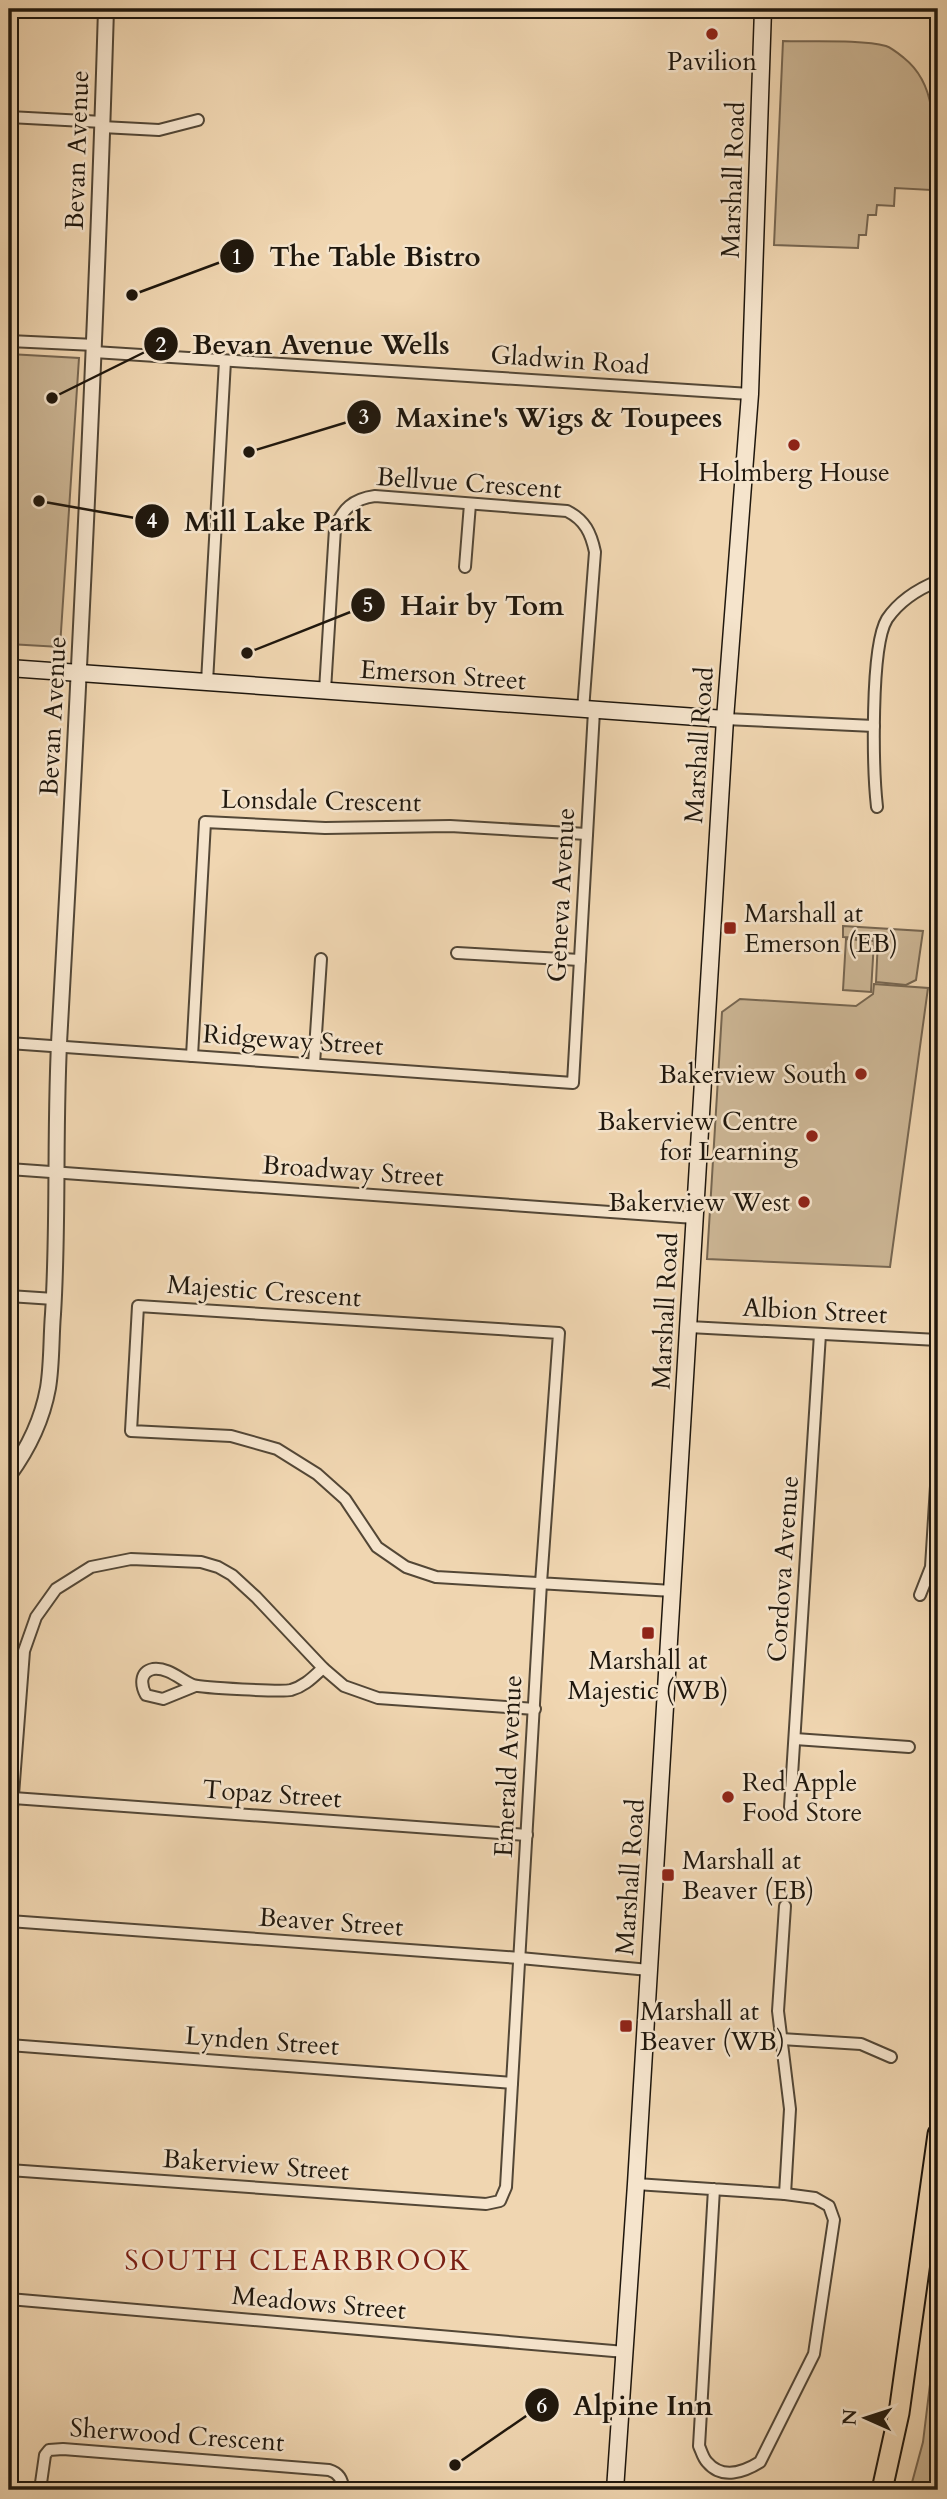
<svg xmlns="http://www.w3.org/2000/svg" width="947" height="2499" font-family="Cardo,serif">
  <style>
    .green { fill: #ccb695; stroke: #766651; stroke-width: 2 }
    .lines { fill: none; stroke-linecap: round; stroke-linejoin: round }
    .minor-casing { stroke: #534736; stroke-width: 14 }
    .tertiary-casing { stroke: #534736; stroke-width: 18 }
    .secondary-casing { stroke: #1f170d; stroke-width: 19 }
    .motorway-casing { stroke: #1f170d; stroke-width: 23 }
    .minor { stroke: #f5e4cc; stroke-width: 10 }
    .tertiary { stroke: #f5e4cc; stroke-width: 14 }
    .secondary { stroke: #f5e4cc; stroke-width: 16 }
    .motorway { stroke: #f0d6b1; stroke-width: 19 }
    .poi-dot { fill: #8f2418; stroke: #f5e4cc; stroke-width: 2.5 }
    .labels { text-anchor: middle; dominant-baseline: central; stroke-width: 5; stroke-linejoin: round; paint-order: stroke }
    .poi-label { font-size: 26px; fill: #1f170d; stroke: #f5e4cc; text-anchor: start }
    .street-label { font-size: 26px; fill: #1f170d; stroke: #f5e4cc }
    .neighbourhood-label { font-size: 28px; letter-spacing: 2px; fill: #7a1f14; stroke: #f5e4cc }
    .leader { fill: none; stroke: #1f170d; stroke-width: 2.5 }
    .callout-dot { fill: #1f170d; stroke: #f5e4cc; stroke-width: 2.5 }
    .mark-label { font-size: 21px; text-anchor: middle; font-weight: bold; fill: #fff }
    .callout-label { font-size: 28px; text-anchor: middle; font-weight: bold; fill: #1f170d; stroke: #f5e4cc; stroke-width: 5; stroke-linejoin: round; paint-order: stroke }
  </style>
  <rect width="100%" height="100%" fill="#f0d6b1"/>
  <filter id="stains"><feTurbulence type="fractalNoise" baseFrequency=".00286" numOctaves="4"/><feColorMatrix values="0 0 0 0 .2 0 0 0 0 .09 0 0 0 0 .02 0 0 0 .5 -.17"/></filter>
  <radialGradient id="worn" r=".72"><stop offset=".6" stop-color="#630" stop-opacity="0"/><stop offset="1" stop-color="#630" stop-opacity=".3"/></radialGradient>
  <!-- green -->
  <g class="green">
    <path d="M783 41C810 42 861 39 886 46 892 48 899 54 904 58 943 89 932 145 931 190L895 188 894 206 877 205 876 215H868L866 235H859L858 248 774 245Z"/>
    <path d="M9 354 79 358 60 647 9 644Z"/>
    <path d="M843 926 923 931 916 980 906 985 876 982 878 939 843 937Z"/>
    <path d="M846 939 874 941 871 992 843 990Z"/>
    <path d="M874 984 928 988 890 1267 707 1259 722 1012 740 999 856 1006 873 994Z"/>
    <path d="M938 2318V2489L910 2490 923 2442Z"/>
  </g>
  <g class="lines">
    <defs>
      <g id="minor">
        <path d="M9 117 103 122"/>
        <path d="M102 127 159 130 198 120"/>
        <path d="M9 341 95 345"/>
        <path d="M94 352 750 394"/>
        <path d="M465 567 470 504"/>
        <path d="M207 682 225 361"/>
        <path d="M325 690 335 529C342 509 353 499 375 496L567 511C585 520 591 533 595 552L583 710"/>
        <path d="M725 719 874 726"/>
        <path d="M877 807C873 771 870 647 887 619 900 600 918 589 938 581"/>
        <path d="M457 953 580 960"/>
        <path d="M9 1043 573 1083 594 711"/>
        <path d="M192 1056 205 822 325 828 450 826 587 834"/>
        <path d="M314 1064 321 959"/>
        <path d="M9 1169 695 1218"/>
        <path d="M9 1296 54 1299"/>
        <path d="M689 1327 938 1340"/>
        <path d="M920 1595 931 1567 938 1454"/>
        <path d="M195 1686 163 1699 146 1695C141 1686 139 1672 153 1669 168 1667 181 1680 193 1685 203 1688 282 1692 291 1690 305 1686 313 1677 323 1668"/>
        <path d="M795 1739 909 1747"/>
        <path d="M13 1798 527 1835"/>
        <path d="M790 1807 820 1334"/>
        <path d="M9 1847 24 1651 36 1617 56 1589 91 1567 131 1559 201 1562 218 1567 232 1575 256 1597 323 1668 344 1686 378 1698 535 1709"/>
        <path d="M785 1906 778 2011 790 2109 785 2194"/>
        <path d="M9 1921 520 1958 649 1970"/>
        <path d="M781 2039 861 2044 891 2057"/>
        <path d="M9 2045 512 2083"/>
        <path d="M9 2170 486 2204 500 2201 506 2187 541 1583 559 1333 138 1306 131 1431 231 1436 277 1449 317 1474 345 1499 377 1547 406 1567 436 1577 673 1591"/>
        <path d="M636 2184 785 2194 815 2198 829 2206 834 2220 814 2354 760 2462C744 2472 722 2480 707 2462 703 2458 701 2450 699 2446L714 2189"/>
        <path d="M9 2299 625 2352"/>
        <path d="M40 2490 45 2455 49 2450 63 2449 329 2470C339 2473 343 2480 343 2490"/>
      </g>
      <path id="tertiary" d="M9 1475C28 1449 42 1421 48 1388 52 1364 51 1338 53 1314 59 1218 54 1121 60 1025 79 686 96 348 106 9"/>
      <g id="secondary">
        <path d="M9 668 725 719"/>
        <path d="M615 2490 636 2184 725 719 750 394 763 9"/>
      </g>
      <path id="motorway" d="M882 2490 899 2413 938 2134"/>
    </defs>
    <!-- minor casing -->
    <use href="#minor" class="minor-casing"/>
    <!-- tertiary casing -->
    <use href="#tertiary" class="tertiary-casing"/>
    <!-- secondary casing -->
    <use href="#secondary" class="secondary-casing"/>
    <!-- motorway casing -->
    <use href="#motorway" class="motorway-casing"/>
    <!-- minor -->
    <use href="#minor" class="minor"/>
    <!-- tertiary -->
    <use href="#tertiary" class="tertiary"/>
    <!-- secondary -->
    <use href="#secondary" class="secondary"/>
    <!-- motorway -->
    <use href="#motorway" class="motorway"/>
  </g>
  <!-- markers -->
  <g class="poi-dot">
    <circle cx="712" cy="34" r="7"/>
    <circle cx="794" cy="445" r="7"/>
    <rect x="723" y="921" width="14" height="14" rx="3.5"/>
    <circle cx="861" cy="1074" r="7"/>
    <circle cx="812" cy="1136" r="7"/>
    <circle cx="804" cy="1202" r="7"/>
    <rect x="641" y="1626" width="14" height="14" rx="3.5"/>
    <circle cx="728" cy="1797" r="7"/>
    <rect x="661" y="1868" width="14" height="14" rx="3.5"/>
    <rect x="619" y="2019" width="14" height="14" rx="3.5"/>
  </g>
  <g class="labels">
    <!-- poi labels -->
    <g class="poi-label">
      <text x="712" y="61" text-anchor="middle">Pavilion</text>
      <text x="794" y="472" text-anchor="middle">Holmberg House</text>
      <text x="744" y="913">Marshall at<tspan x="744" dy="30">Emerson (EB)</tspan></text>
      <text x="847" y="1074" text-anchor="end">Bakerview South</text>
      <text x="798" y="1121" text-anchor="end">Bakerview Centre<tspan x="798" dy="30">for Learning</tspan></text>
      <text x="790" y="1202" text-anchor="end">Bakerview West</text>
      <text x="648" y="1660" text-anchor="middle">Marshall at<tspan x="648" dy="30">Majestic (WB)</tspan></text>
      <text x="742" y="1782">Red Apple<tspan x="742" dy="30">Food Store</tspan></text>
      <text x="682" y="1860">Marshall at<tspan x="682" dy="30">Beaver (EB)</tspan></text>
      <text x="640" y="2011">Marshall at<tspan x="640" dy="30">Beaver (WB)</tspan></text>
    </g>
    <!-- street labels -->
    <g class="street-label">
      <text transform="translate(77 150) rotate(-88)">Bevan Avenue</text>
      <text transform="translate(733 180) rotate(-88)">Marshall Road</text>
      <text transform="translate(570 360) rotate(4)">Gladwin Road</text>
      <text transform="translate(469 483) rotate(4)">Bellvue Crescent</text>
      <text transform="translate(443 675) rotate(4)">Emerson Street</text>
      <text transform="translate(53 716) rotate(-87)">Bevan Avenue</text>
      <text transform="translate(699 745) rotate(-86)">Marshall Road</text>
      <text transform="translate(321 801) rotate(1)">Lonsdale Crescent</text>
      <text transform="translate(561 895) rotate(-87)">Geneva Avenue</text>
      <text transform="translate(293 1040) rotate(4)">Ridgeway Street</text>
      <text transform="translate(353 1171) rotate(4)">Broadway Street</text>
      <text transform="translate(264 1291) rotate(4)">Majestic Crescent</text>
      <text transform="translate(665 1311) rotate(-87)">Marshall Road</text>
      <text transform="translate(815 1311) rotate(3)">Albion Street</text>
      <text transform="translate(783 1569) rotate(-86)">Cordova Avenue</text>
      <text transform="translate(508 1766) rotate(-87)">Emerald Avenue</text>
      <text transform="translate(272 1794) rotate(4)">Topaz Street</text>
      <text transform="translate(630 1877) rotate(-86)">Marshall Road</text>
      <text transform="translate(331 1922) rotate(4)">Beaver Street</text>
      <text transform="translate(262 2041) rotate(4)">Lynden Street</text>
      <text transform="translate(256 2165) rotate(4)">Bakerview Street</text>
      <text transform="translate(319 2303) rotate(5)">Meadows Street</text>
      <text transform="translate(177 2435) rotate(4)">Sherwood Crescent</text>
    </g>
    <!-- neighbourhood labels -->
    <g class="neighbourhood-label">
      <text x="298" y="2261">SOUTH CLEARBROOK</text>
    </g>
  </g>
  <!-- callouts -->
  <path class="leader" d="M132 295L237 256M52 398L161 344M249 452L364 417M39 501L152 521M247 653L368 605M455 2465L542 2405"/>
  <g class="callout-dot">
    <circle cx="132" cy="295" r="7"/>
    <circle cx="52" cy="398" r="7"/>
    <circle cx="249" cy="452" r="7"/>
    <circle cx="39" cy="501" r="7"/>
    <circle cx="247" cy="653" r="7"/>
    <circle cx="455" cy="2465" r="7"/>
    <circle cx="237" cy="256" r="18"/>
    <circle cx="161" cy="344" r="18"/>
    <circle cx="364" cy="417" r="18"/>
    <circle cx="152" cy="521" r="18"/>
    <circle cx="368" cy="605" r="18"/>
    <circle cx="542" cy="2405" r="18"/>
  </g>
  <g class="mark-label">
    <text x="237" y="264">1</text>
    <text x="161" y="352">2</text>
    <text x="364" y="424">3</text>
    <text x="152" y="528">4</text>
    <text x="368" y="612">5</text>
    <text x="542" y="2413">6</text>
  </g>
  <g class="callout-label">
    <text x="375" y="266">The Table Bistro</text>
    <text x="321" y="354">Bevan Avenue Wells</text>
    <text x="559" y="427">Maxine's Wigs &amp; Toupees</text>
    <text x="278" y="531">Mill Lake Park</text>
    <text x="482" y="615">Hair by Tom</text>
    <text x="643" y="2415">Alpine Inn</text>
  </g>
  <!-- margin -->
  <rect width="947" height="2499" fill="none" stroke="#f0d6b1" stroke-width="35"/>
  <rect x="10" y="10" width="926" height="2478" fill="none" stroke="#1f170d" stroke-width="3.5"/>
  <rect x="18" y="18" width="912" height="2464" fill="none" stroke="#1f170d" stroke-width="2"/>
  <!-- north arrow -->
  <g transform="translate(866 2418) rotate(273)" stroke="#f5e4cc" stroke-width="5" paint-order="stroke">
  <path d="M0-5L12 26L0 18L-12 26Z" fill="#1f170d"/>
  <text y="-10" font-size="19" font-weight="bold" text-anchor="middle" fill="#1f170d">N</text>
  </g>
  <rect width="100%" height="100%" filter="url(#stains)"/>
  <rect width="100%" height="100%" fill="url(#worn)"/>
</svg>
